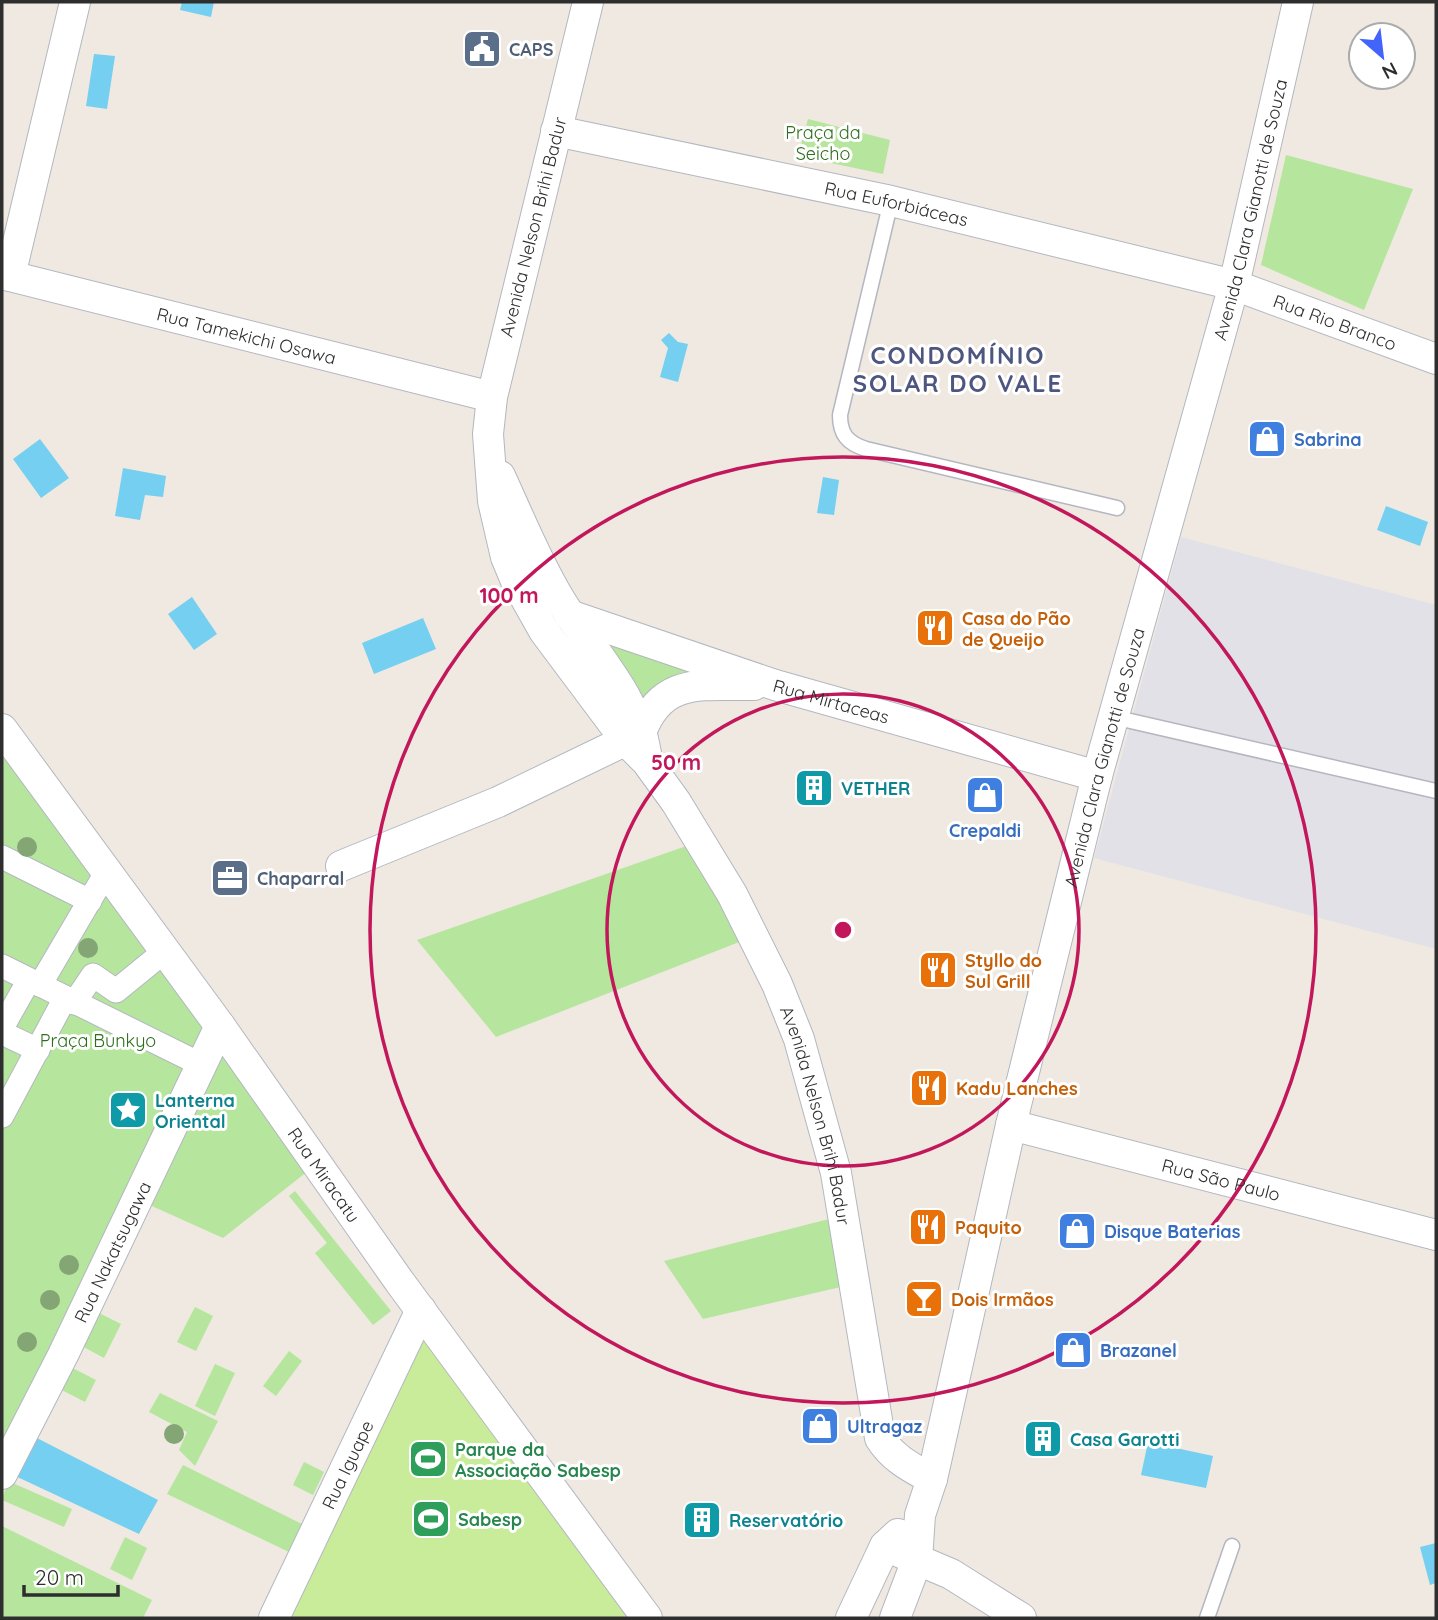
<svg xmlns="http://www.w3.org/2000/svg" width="1438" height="1620" font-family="Quicksand,sans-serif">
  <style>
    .industrial { fill: #e3e1e8 }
    .green { fill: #b6e59e }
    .pitch { fill: #c9ec9a }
    .water { fill: #75cff0 }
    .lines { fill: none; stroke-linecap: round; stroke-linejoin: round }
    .service-casing { stroke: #b4b7c1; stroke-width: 17 }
    .pedestrian-casing { stroke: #b4b7c1; stroke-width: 25 }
    .minor-casing { stroke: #b4b7c1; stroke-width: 32 }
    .service { stroke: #fff; stroke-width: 14 }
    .pedestrian { stroke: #fff; stroke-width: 23 }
    .minor { stroke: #fff; stroke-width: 30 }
    .tree { fill: #84a574 }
    .ring { fill: none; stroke: #c2185b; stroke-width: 3.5 }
    .labels { text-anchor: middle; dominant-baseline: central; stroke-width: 6; stroke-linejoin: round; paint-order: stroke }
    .service-label { font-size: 18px; font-weight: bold; fill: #4e5e75; stroke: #fff; text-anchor: start }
    .park-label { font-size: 18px; fill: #2c6e1b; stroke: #fff }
    .street-label { font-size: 18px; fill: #2e2e2e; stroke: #fff }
    .shop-label { font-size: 18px; font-weight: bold; fill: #366cbe; stroke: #fff; text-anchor: start }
    .food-label { font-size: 18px; font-weight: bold; fill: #c56008; stroke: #fff; text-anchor: start }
    .culture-label { font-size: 18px; font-weight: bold; fill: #0d838f; stroke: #fff; text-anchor: start }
    .leisure-label { font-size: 18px; font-weight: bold; fill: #27864d; stroke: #fff; text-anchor: start }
    .district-label { font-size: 24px; font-weight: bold; letter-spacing: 2px; fill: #4d5680; stroke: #fff }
    .centre { fill: #c2185b; stroke: #fff; stroke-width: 3.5 }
    .ring-label { font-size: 21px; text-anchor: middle; font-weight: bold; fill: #c2185b; stroke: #fff; stroke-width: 6; stroke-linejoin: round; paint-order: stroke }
  </style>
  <rect width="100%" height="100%" fill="#efe9e1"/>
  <!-- industrial -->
  <path class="industrial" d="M1181 537 1436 605V949L1094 858Z"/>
  <!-- green -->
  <g class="green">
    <path d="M808 119 890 140 883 174 798 156Z"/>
    <path d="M1286 155 1413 189 1364 310 1261 265Z"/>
    <path d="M589 631 730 677C697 678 657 670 640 705Z"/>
    <path d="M2 740 211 1029 2 1445Z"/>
    <path d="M692 844 747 939 496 1037 417 940Z"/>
    <path d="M222 1050 313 1167 223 1238 143 1202Z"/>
    <path d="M295 1191 391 1311 373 1325 315 1253 327 1243 289 1196Z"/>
    <path d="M833 1218 845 1286 703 1319 664 1261Z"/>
    <path d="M195 1307 213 1316 196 1351 177 1342Z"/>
    <path d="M95 1311 121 1324 104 1358 78 1344Z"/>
    <path d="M289 1351 302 1361 276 1396 263 1386Z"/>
    <path d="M63 1363 96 1380 85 1402 52 1385Z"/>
    <path d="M215 1364 235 1373 215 1416 195 1406Z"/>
    <path d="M160 1393 218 1421 195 1466 179 1450 187 1432 149 1412Z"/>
    <path d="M304 1462 324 1472 313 1495 293 1485Z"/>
    <path d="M183 1465 302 1524 289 1552 167 1494Z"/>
    <path d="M8 1481 72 1509 64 1527 2 1500Z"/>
    <path d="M2 1526 152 1600 143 1618H2Z"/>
    <path d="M125 1537 147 1548 132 1580 110 1569Z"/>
  </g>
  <!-- pitch -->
  <path class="pitch" d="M405 1308 635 1618H260Z"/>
  <!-- water -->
  <g class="water">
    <path d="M182 2H214L211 17 180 10Z"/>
    <path d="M94 54 115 56 107 109 86 106Z"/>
    <path d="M669 333 678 342 688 344 678 382 660 377 668 348 661 340Z"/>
    <path d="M40 439 69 478 41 498 13 459Z"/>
    <path d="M123 468 166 476 163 497 145 495 140 520 115 516Z"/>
    <path d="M823 477 839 480 834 515 817 513Z"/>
    <path d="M1386 506 1428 522 1420 546 1377 530Z"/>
    <path d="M192 597 217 634 194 650 168 614Z"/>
    <path d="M423 618 436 649 374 674 362 643Z"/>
    <path d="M31 1435 158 1500 139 1534 11 1474Z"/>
    <path d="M1148 1442 1213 1456 1206 1488 1141 1475Z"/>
    <path d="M1436 1543V1583L1430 1585 1420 1547Z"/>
  </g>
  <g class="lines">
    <defs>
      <g id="service">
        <path d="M891 201 840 415C840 434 847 443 866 449L1117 508"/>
        <path d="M1113 717 1436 791"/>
        <path d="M1207 1618 1232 1546"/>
      </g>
      <g id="pedestrian">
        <path d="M2 857 90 901"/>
        <path d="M2 966 202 1065"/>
        <path d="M40 985 107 871"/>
        <path d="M74 1003 93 975 116 991 165 951"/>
        <path d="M2 1028 29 980"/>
        <path d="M2 1033 38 1050"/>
        <path d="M2 1116 65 998"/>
      </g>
      <g id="minor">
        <path id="s1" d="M588 2 492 397 488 434 493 501 506 557 516 581 544 631 627 742 647 762 676 802 732 894 777 984 799 1039 836 1173 880 1438C893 1459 912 1468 932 1479"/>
        <path id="s2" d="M556 131 891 201 1234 285 1436 359"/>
        <path id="s3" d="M2 274 492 397"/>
        <path d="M10 276 75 2"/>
        <path d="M500 476C519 517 536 560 559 598 588 647 637 695 646 753"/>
        <path id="s4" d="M569 615 775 685 1097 776"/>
        <path id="s5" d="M2 729 220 1026 399 1281 647 1618"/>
        <path d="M641 733C661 676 704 686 754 685"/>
        <path d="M341 866 498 802 641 733"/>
        <path id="s6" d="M1011 1125 1436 1235"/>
        <path id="s7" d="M2 1474 63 1355 220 1026"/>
        <path d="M885 1546 951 1574 1021 1618"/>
        <path id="s8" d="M274 1618 421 1310"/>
        <path d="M851 1618 885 1546 898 1534"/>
        <path id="s9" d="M895 1618 917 1560 920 1515 932 1479 1011 1125 1097 776 1234 285 1298 2"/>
      </g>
    </defs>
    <!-- service casing -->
    <use href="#service" class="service-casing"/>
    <!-- pedestrian casing -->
    <use href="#pedestrian" class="pedestrian-casing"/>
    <!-- minor casing -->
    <use href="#minor" class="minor-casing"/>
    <!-- service -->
    <use href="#service" class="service"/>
    <!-- pedestrian -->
    <use href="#pedestrian" class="pedestrian"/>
    <!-- minor -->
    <use href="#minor" class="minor"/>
  </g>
  <!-- trees -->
  <g class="tree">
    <circle cx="27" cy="847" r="10"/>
    <circle cx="88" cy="948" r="10"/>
    <circle cx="69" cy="1265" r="10"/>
    <circle cx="50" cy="1300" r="10"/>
    <circle cx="27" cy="1342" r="10"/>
    <circle cx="174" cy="1434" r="10"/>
  </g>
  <!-- distance rings -->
  <g class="ring">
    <circle cx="843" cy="930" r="236"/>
    <circle cx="843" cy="930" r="473"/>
  </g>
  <!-- icons -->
  <defs>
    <symbol id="civic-square" viewBox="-11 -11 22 22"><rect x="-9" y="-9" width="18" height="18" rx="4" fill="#5c6f8a" stroke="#fff"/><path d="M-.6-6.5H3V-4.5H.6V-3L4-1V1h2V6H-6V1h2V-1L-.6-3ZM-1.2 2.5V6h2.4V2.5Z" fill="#fff"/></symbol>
    <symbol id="shop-square" viewBox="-11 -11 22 22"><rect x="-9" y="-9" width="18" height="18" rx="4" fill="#3f7fe0" stroke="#fff"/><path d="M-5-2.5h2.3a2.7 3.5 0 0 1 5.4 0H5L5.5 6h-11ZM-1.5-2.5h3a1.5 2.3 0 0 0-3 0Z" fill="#fff"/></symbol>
    <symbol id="restaurant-square" viewBox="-11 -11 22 22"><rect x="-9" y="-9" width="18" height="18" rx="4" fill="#e8710a" stroke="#fff"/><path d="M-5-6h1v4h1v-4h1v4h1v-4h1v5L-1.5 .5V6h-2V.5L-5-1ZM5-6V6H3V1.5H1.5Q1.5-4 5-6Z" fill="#fff"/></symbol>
    <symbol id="building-square" viewBox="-11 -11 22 22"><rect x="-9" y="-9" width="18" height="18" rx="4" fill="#0f9aa8" stroke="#fff"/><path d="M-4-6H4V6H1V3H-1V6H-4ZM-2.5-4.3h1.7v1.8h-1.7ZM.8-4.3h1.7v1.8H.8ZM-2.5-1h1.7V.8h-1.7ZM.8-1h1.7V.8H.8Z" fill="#fff"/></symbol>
    <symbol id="office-square" viewBox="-11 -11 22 22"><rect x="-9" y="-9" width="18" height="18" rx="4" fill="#5c6f8a" stroke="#fff"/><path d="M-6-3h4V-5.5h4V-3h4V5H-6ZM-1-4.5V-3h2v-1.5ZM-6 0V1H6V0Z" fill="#fff"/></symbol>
    <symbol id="sight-square" viewBox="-11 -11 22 22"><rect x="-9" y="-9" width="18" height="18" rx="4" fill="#0f9aa8" stroke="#fff"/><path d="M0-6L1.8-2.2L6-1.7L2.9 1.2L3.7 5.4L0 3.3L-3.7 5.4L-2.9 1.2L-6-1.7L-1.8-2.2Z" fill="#fff"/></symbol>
    <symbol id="bar-square" viewBox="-11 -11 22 22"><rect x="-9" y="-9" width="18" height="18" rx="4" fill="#e8710a" stroke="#fff"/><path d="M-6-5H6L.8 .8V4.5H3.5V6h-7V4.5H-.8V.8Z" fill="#fff"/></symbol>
    <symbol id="stadium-square" viewBox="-11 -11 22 22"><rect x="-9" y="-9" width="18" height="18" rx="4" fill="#2e9e5b" stroke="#fff"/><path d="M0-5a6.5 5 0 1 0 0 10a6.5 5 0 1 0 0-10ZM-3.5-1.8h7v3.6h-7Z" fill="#fff"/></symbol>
  </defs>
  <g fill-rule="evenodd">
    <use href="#civic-square" x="460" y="27" width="44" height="44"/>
    <use href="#shop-square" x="1245" y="417" width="44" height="44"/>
    <use href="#restaurant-square" x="913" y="606" width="44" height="44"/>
    <use href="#building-square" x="792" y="766" width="44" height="44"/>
    <use href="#shop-square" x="963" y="773" width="44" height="44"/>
    <use href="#office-square" x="208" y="856" width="44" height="44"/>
    <use href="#restaurant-square" x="916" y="948" width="44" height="44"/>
    <use href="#restaurant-square" x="907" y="1066" width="44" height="44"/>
    <use href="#sight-square" x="106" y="1088" width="44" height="44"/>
    <use href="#restaurant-square" x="906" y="1205" width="44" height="44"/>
    <use href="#shop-square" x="1055" y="1209" width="44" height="44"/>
    <use href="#bar-square" x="902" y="1277" width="44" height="44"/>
    <use href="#shop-square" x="1051" y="1328" width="44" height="44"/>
    <use href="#shop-square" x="798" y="1404" width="44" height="44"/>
    <use href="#building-square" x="1021" y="1417" width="44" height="44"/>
    <use href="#stadium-square" x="406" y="1437" width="44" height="44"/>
    <use href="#stadium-square" x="409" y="1497" width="44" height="44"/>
    <use href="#building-square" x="680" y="1498" width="44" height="44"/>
  </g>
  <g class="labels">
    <!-- service labels -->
    <g class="service-label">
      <text x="509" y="49">CAPS</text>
      <text x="257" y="878">Chaparral</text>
    </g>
    <!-- park labels -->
    <g class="park-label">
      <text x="823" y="132">Praça da<tspan x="823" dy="21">Seicho</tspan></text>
      <text x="98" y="1040">Praça Bunkyo</text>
    </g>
    <!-- street labels -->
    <g class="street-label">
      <text stroke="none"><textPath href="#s2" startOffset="348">Rua Euforbiáceas</textPath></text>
      <text stroke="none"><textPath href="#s9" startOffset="1454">Avenida Clara Gianotti de Souza</textPath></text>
      <text transform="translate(533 227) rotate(-76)">Avenida Nelson Brihi Badur</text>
      <text stroke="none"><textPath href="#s2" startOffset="803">Rua Rio Branco</textPath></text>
      <text stroke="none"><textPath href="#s3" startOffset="252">Rua Tamekichi Osawa</textPath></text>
      <text stroke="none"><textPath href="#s4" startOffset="276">Rua Mirtaceas</textPath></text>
      <text stroke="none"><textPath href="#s9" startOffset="887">Avenida Clara Gianotti de Souza</textPath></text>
      <text stroke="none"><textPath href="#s1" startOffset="1214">Avenida Nelson Brihi Badur</textPath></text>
      <text stroke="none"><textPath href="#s5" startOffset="550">Rua Miracatu</textPath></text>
      <text stroke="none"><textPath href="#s6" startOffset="217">Rua São Paulo</textPath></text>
      <text stroke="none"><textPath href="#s7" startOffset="248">Rua Nakatsugawa</textPath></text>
      <text stroke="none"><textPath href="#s8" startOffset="170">Rua Iguape</textPath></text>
    </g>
    <!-- shop labels -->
    <g class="shop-label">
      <text x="1294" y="439">Sabrina</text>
      <text x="985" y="830" text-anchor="middle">Crepaldi</text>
      <text x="1104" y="1231">Disque Baterias</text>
      <text x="1100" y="1350">Brazanel</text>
      <text x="847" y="1426">Ultragaz</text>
    </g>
    <!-- food labels -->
    <g class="food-label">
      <text x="962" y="618">Casa do Pão<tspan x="962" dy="21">de Queijo</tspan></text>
      <text x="965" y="960">Styllo do<tspan x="965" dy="21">Sul Grill</tspan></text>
      <text x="956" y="1088">Kadu Lanches</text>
      <text x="955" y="1227">Paquito</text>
      <text x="951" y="1299">Dois Irmãos</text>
    </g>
    <!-- culture labels -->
    <g class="culture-label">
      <text x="841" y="788">VETHER</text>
      <text x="155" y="1100">Lanterna<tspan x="155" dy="21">Oriental</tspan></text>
      <text x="1070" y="1439">Casa Garotti</text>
      <text x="729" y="1520">Reservatório</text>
    </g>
    <!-- leisure labels -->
    <g class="leisure-label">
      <text x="455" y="1449">Parque da<tspan x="455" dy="21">Associação Sabesp</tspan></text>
      <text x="458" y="1519">Sabesp</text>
    </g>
    <!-- district labels -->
    <g class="district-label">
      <text x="958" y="355">CONDOMÍNIO<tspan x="958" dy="28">SOLAR DO VALE</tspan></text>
    </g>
  </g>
  <circle cx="843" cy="930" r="10" class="centre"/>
  <g class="ring-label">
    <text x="509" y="603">100 m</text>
    <text x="676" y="770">50 m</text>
  </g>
  <!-- border -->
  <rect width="1438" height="1620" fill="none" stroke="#2e2e2e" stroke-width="7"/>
  <!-- north arrow -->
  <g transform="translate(1382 56) rotate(152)"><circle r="33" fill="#ffffff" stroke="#ababab" stroke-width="2"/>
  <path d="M0-5L12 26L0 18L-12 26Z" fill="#4264fb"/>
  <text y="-10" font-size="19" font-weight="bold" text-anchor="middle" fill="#2e2e2e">N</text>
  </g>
  <!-- scale -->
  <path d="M24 1585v10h94v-10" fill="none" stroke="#2e2e2e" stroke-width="3.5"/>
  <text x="35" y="1585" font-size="21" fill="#2e2e2e" stroke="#ffffff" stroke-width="5" paint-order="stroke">20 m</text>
</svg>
